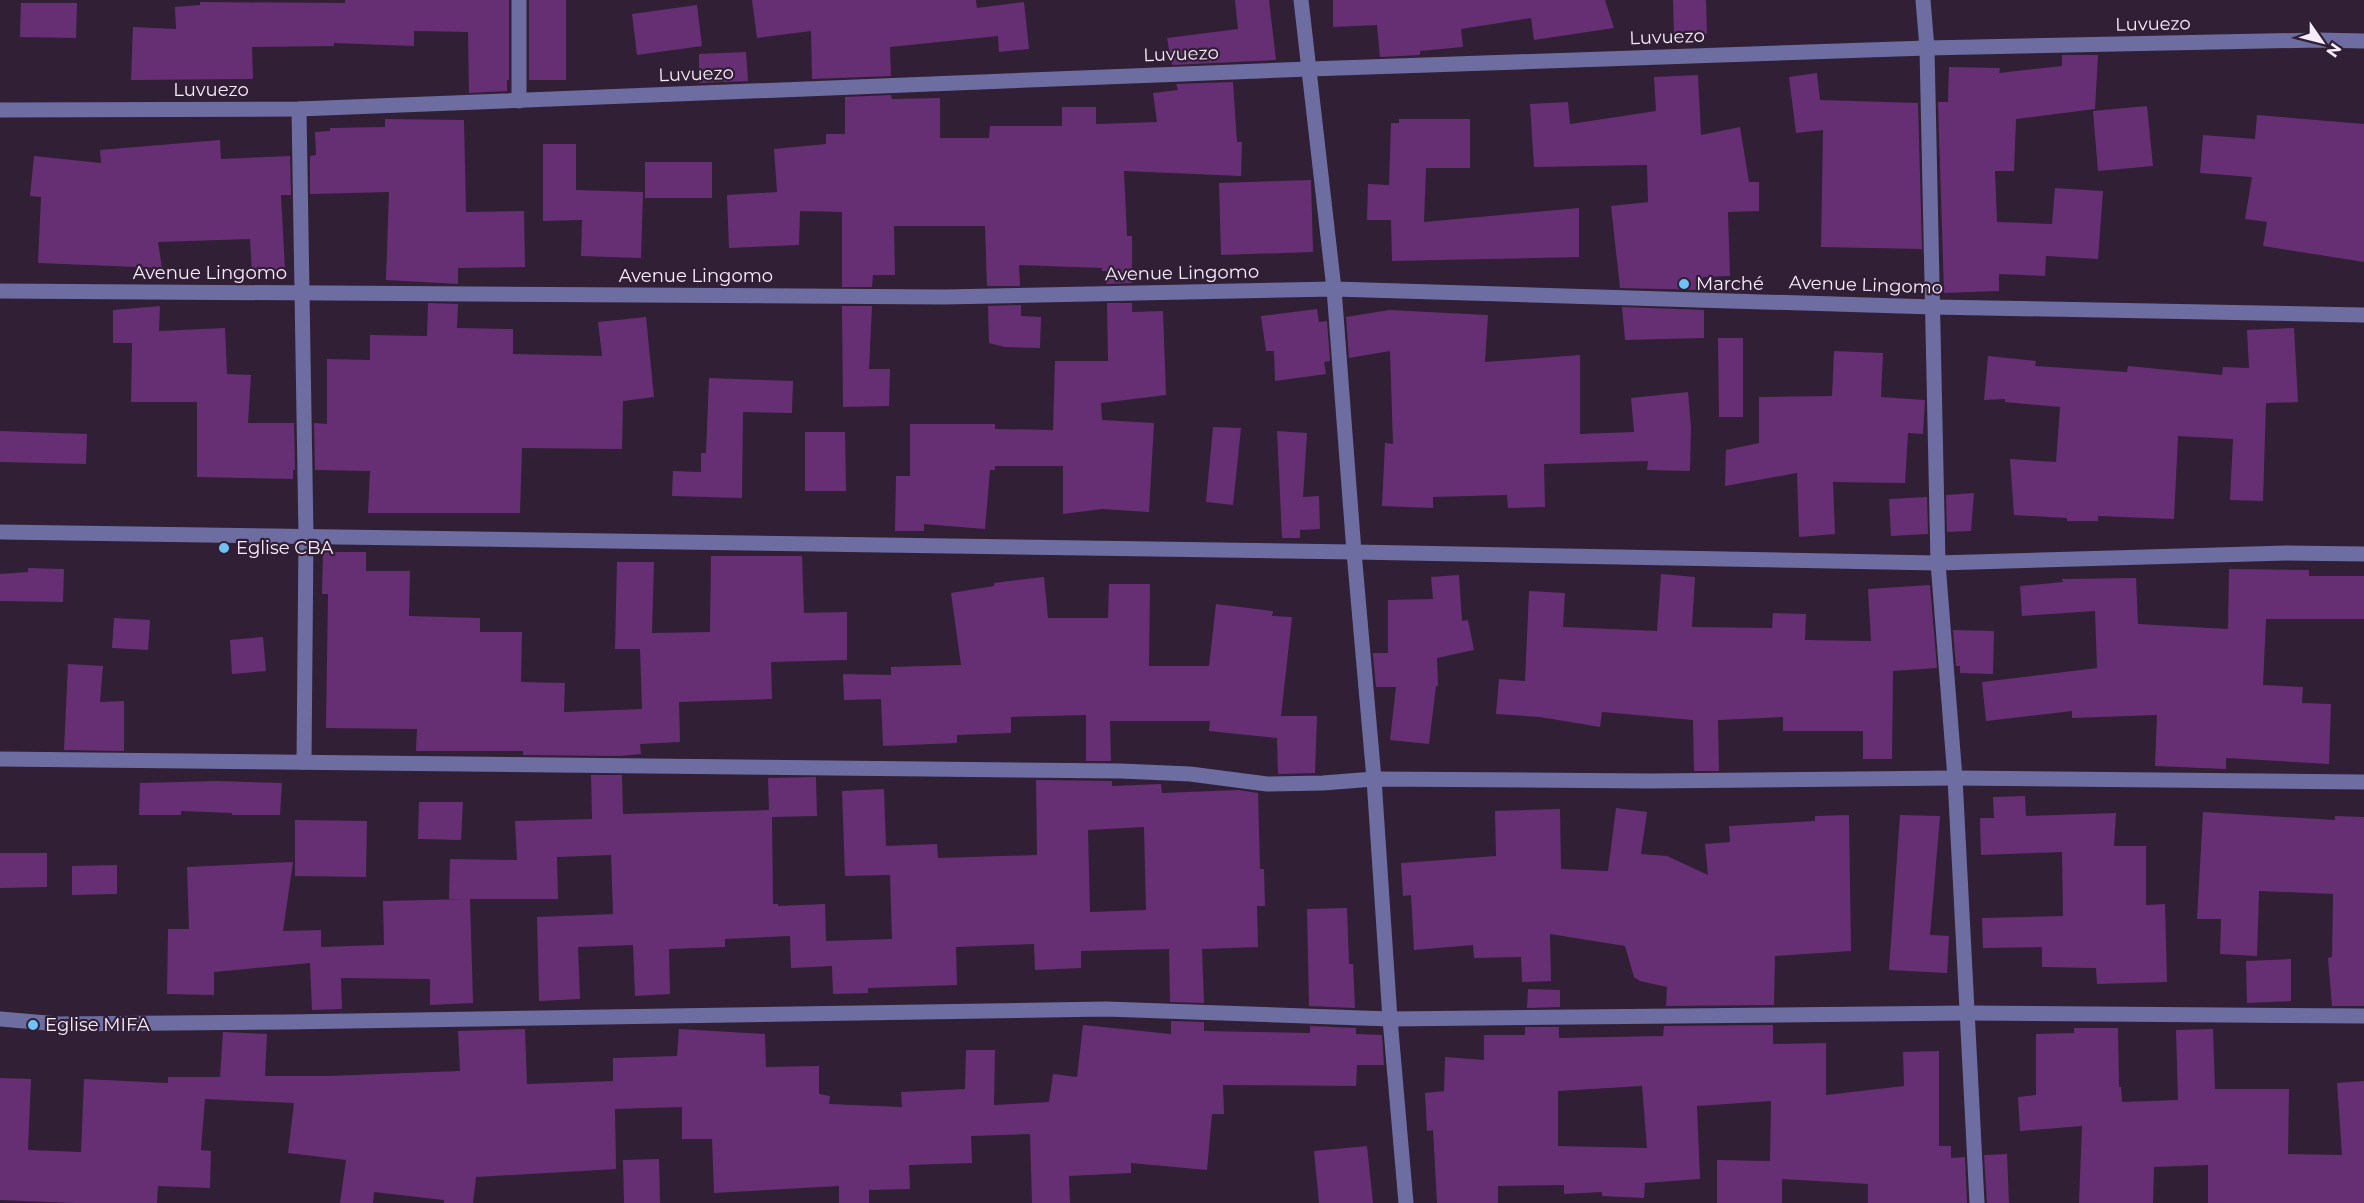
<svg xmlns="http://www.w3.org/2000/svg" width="2364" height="1203" font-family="Montserrat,sans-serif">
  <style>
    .building { fill: #662f73; fill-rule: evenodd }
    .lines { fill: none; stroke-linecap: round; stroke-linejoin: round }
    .minor { stroke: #6d6da2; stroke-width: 15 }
    .poi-dot { fill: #6fc2f4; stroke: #311f35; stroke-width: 2 }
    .labels { text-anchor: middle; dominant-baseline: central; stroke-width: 4.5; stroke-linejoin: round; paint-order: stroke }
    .street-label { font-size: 18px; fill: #f8ecfb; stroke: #311f35 }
    .poi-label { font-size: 18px; fill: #f8ecfb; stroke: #311f35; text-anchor: start }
  </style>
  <rect width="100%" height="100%" fill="#311f35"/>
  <!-- building -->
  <g class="building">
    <path d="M345 0H509V80H507V91L469 93 468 32 414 31V46L334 43V46L252 47 253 79 131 80 133 27 176 29 175 7 200 5V2L345 3Z"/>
    <rect x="529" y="0" width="37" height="80"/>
    <path d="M752 0H976L977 8 1024 2 1029 49 999 52 998 36 890 47 891 76 812 79 811 31 757 38Z"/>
    <path d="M1235 0H1269L1276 60 1172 65 1167 38 1238 29Z"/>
    <path d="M1333 0H1605L1614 28 1534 40 1531 18 1461 29 1463 47 1420 51V55L1380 57 1377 25 1333 27Z"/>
    <path d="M1673 0H1706L1707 34 1674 36Z"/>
    <path d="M21 3H77L76 38 20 37Z"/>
    <path d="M697 5 702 46 637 55 632 14Z"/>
    <path d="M746 52 748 81 699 83V54Z"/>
    <path d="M2062 55H2098L2095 109 2016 119 2014 171H1995L1997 222 2052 224 2055 188 2103 191 2098 259 2046 256 2045 276 1999 274V291L1944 293 1938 102H1948L1949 67 2000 68 1999 73 2062 66Z"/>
    <path d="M1817 73 1820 100 1918 103 1922 249 1821 247 1823 130 1796 133 1789 77Z"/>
    <path d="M1698 75 1701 135 1740 127 1749 182H1759V211L1728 212 1730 276 1703 277V290L1620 288 1611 206 1648 202 1647 165 1534 167 1530 104 1568 102 1570 124 1656 111 1654 77Z"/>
    <path d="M1233 82 1237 142H1242L1241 176 1124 171 1127 236H1132V283L1106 284V271H1102V268L1019 265 1020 286H987L985 226H894L895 275H873L872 287H842V212L800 211 799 245 729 248 727 195 777 192 774 149 826 144V134H845V97L891 95 892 99 940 98V138H989L990 126H1062V107H1096V124L1157 122 1153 93 1178 90 1176 84Z"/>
    <path d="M2147 106 2153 166 2098 171 2093 111Z"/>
    <path d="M2257 115 2364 124V262L2263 246 2267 222 2245 219 2252 177 2200 173 2203 135 2255 139Z"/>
    <path d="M385 119 464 120 466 212 524 211 525 267 458 268V284L386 280 389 192 310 194V156L316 155 315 132 330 131V128L385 127Z"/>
    <path d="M1399 119H1470V168H1426L1424 222 1579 208V257L1392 261 1391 220H1367L1368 184 1389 185 1391 123H1399Z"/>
    <path d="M220 140 221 159 290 156 291 195H281L285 270 252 273 250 239 158 242 162 268 38 263 41 197 30 196 34 156 101 163 100 150Z"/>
    <path d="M543 144H576V190L643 192 641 258 581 256 582 220 543 221Z"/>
    <rect x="645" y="162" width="67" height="36"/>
    <path d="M1311 180 1313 252 1221 255 1219 183Z"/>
    <path d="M428 303 458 304 457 328 513 329V354L602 356 598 322 646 317 654 397 623 401 622 449 522 448 520 513H368L370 471 315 470 314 423 327 424V359L370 360V335L427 336Z"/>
    <path d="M1107 303H1132V312L1163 311 1166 395 1101 403 1102 420 1154 423 1149 512 1102 509 1063 514V466H995V470H990L985 529 924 524V531H895L896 476H910V424H995V429L1053 430 1055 361H1108Z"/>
    <path d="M1021 305V316L1041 317 1040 348 1005 347 989 343 988 306Z"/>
    <path d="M160 306 159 331 225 328 227 374 251 375 248 423H294L295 470H293V479L197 477V402H131L132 343H113V310Z"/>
    <path d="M842 306H872L869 369H890L889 406 843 407Z"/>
    <path d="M1622 307 1704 310V338L1625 340Z"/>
    <path d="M1317 309 1319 322 1327 321 1330 361 1324 362 1326 374 1275 381 1274 351H1266L1261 316Z"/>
    <path d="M1389 310 1488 315 1485 362 1580 355V434L1634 432 1631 398 1688 392 1691 427 1690 471 1647 470 1648 461 1544 464 1545 507 1508 508 1507 495 1433 497V508L1382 506 1385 443 1393 444 1390 351 1349 358 1346 317Z"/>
    <path d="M2294 328 2298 402 2266 403 2263 501 2230 500 2233 439 2178 436 2174 519 2098 516V521H2067V518L2014 515 2010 459 2056 462 2060 407 2005 402V399L1984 400 1988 356 2036 361 2035 366 2127 372 2128 366 2222 375 2223 367 2249 368 2247 330Z"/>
    <path d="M1718 338H1743V417H1719Z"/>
    <path d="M1834 351 1883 353 1881 397 1925 400 1923 434 1908 433 1905 483 1833 482 1835 534 1799 537 1797 473 1725 486 1726 450 1759 443V397L1832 396Z"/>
    <path d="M709 378 793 381 792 413 743 412 742 498 672 496 673 471 701 472V453H706Z"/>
    <path d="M1213 427 1241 428 1233 505 1206 502Z"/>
    <path d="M0 431 87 434 86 464 0 462Z"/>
    <path d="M1277 431 1307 433 1303 497 1319 496 1320 529 1300 530V538H1282Z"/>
    <path d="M805 432H845L846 491H805Z"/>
    <path d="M1974 493 1971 531 1947 532 1946 495Z"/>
    <path d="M1927 497 1928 534 1891 536 1889 499Z"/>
    <path d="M323 552H366V571H410L409 616 480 618V632H522L521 682 565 683 564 712 642 709 640 649H615L617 562H654L652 633 710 632 711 556H802L804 613 847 612V660L771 662 772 699 679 702 680 742 640 744 641 754 621 756 523 755V751H416L417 729 326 728 328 594H322Z"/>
    <path d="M28 568 64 569 63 602 0 601V574L28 572Z"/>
    <path d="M2229 569 2309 570V576H2364V619H2266L2263 685 2303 687 2302 703 2331 704 2329 764 2226 758V769L2155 766 2157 715 2072 718V711L1986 721 1982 682 2097 668 2095 611 2022 616 2020 586 2063 582 2062 579 2136 578 2138 624 2228 629Z"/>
    <path d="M1661 574 1695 577 1692 627 1772 628 1773 613 1806 614 1805 640 1871 641 1868 589 1930 585 1937 668 1893 671 1892 759H1863V731H1783V717L1718 720 1719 771H1694L1693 720 1602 712 1600 727 1540 717 1496 714 1499 679 1525 681 1529 591 1565 593 1563 627 1657 631Z"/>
    <path d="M1459 575 1462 621 1468 620 1474 650 1437 658 1438 686H1436L1429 744 1390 740 1396 687H1376L1373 655V653H1388V600L1433 599 1431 577Z"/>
    <path d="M1044 577 1048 618H1108L1109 584H1150L1149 666H1209L1216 604 1273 611 1272 616 1292 617 1281 716H1317L1315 773 1278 774 1277 738 1209 731 1210 721H1110L1111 761H1086V715L1011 717V733L957 735V743L883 746 881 699 844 700 843 674 891 675V667L961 665 951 593 994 586V583Z"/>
    <path d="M114 618 150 620 148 650 112 648Z"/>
    <path d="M1953 630 1994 631 1993 674 1960 673V666H1956Z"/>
    <path d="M263 637 266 671 232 674 230 640Z"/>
    <path d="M68 664 103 666 100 702 124 701V751L64 750Z"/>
    <path d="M591 775H622L623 814 769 810 768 778 816 777 817 816 772 817 773 904H778V906L825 904 826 941 892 939 890 875 845 876 842 791 884 789 886 846 937 844 938 858 1037 855 1036 780 1112 781V786L1161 784 1162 793 1238 790 1258 793 1260 869H1264L1265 906H1257L1258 947 1202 949 1204 1003 1170 1002 1169 949 1081 951V968L1035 970 1034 944 956 947 957 985 868 988V993L833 994 832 966 791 968 790 936 725 939V947L669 949 670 994 635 996 633 945 578 947 580 999 539 1001 537 917 613 914 611 855 557 857 558 899H470L473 1003 430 1005V979L341 978 342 1009 312 1010 310 963 214 972V995L167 994 168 929H189L187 867 293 862 283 931 321 930V947L384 945 383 901 469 899H449L450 859 517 860 515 821 592 819ZM1144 827 1146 910 1090 912 1088 830Z"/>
    <path d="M218 781 282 783 280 815H232V813L181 811V815H139L140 783Z"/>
    <path d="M2025 796 2026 816 2116 813 2114 846H2146V905L2165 904 2167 982 2097 984 2096 968 2042 967V947L1983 948 1982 918 2063 916 2062 852 1981 855 1980 818H1994L1993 797Z"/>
    <path d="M419 802H463L461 840 418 839Z"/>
    <path d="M1616 808 1647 812 1641 854 1667 856 1708 875 1705 844 1730 842 1729 826 1815 821V816L1849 815 1851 951 1775 956 1774 1005 1666 1006 1667 987 1640 981 1634 977 1625 946 1550 934 1551 981 1522 982 1521 957 1474 958 1473 945 1414 950 1411 895 1403 896 1401 863 1496 856 1495 811 1560 809 1561 869 1608 871Z"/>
    <path d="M2203 812 2335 820V816L2364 817V1006H2332L2328 958 2332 957 2333 894 2259 891 2257 956 2220 954 2221 919H2197Z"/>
    <path d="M1900 815 1940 816 1930 935 1949 936 1947 973 1889 970Z"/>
    <path d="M295 820 367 821 366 877 295 876Z"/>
    <path d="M0 853H47V887L0 888Z"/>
    <path d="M117 865V894L72 895V866Z"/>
    <path d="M1347 908 1349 964H1353L1355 1008 1309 1006 1307 909Z"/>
    <path d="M2291 959V1001L2247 1003 2246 961Z"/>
    <path d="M1528 989 1560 990V1007L1527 1008Z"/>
    <path d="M1171 1021 1204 1022V1031L1310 1033V1026L1356 1028V1034L1382 1035 1384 1065H1357L1356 1086 1223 1085 1224 1114H1212L1207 1170 1131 1163V1173L1069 1176 1070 1203H1032L1030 1134 971 1136 972 1163 909 1165 910 1189 869 1190V1203H839V1186L714 1193 712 1139H682V1107L615 1109 616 1169 476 1177 473 1203H444V1200L374 1192 373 1203H340L346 1160 288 1153 294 1103 205 1099 201 1150 211 1151 210 1188 158 1186 157 1203H74L0 1200V1078L31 1079 28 1150 81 1152 84 1079 168 1083V1077H220L223 1032 267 1034 265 1076H328L460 1071 458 1031 525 1029 527 1084 613 1081V1058L677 1056 679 1029 765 1034 766 1067 819 1066V1094L830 1096 829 1104 902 1107 901 1092 965 1089 966 1050H995L994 1105 1049 1102 1053 1074 1077 1077 1083 1025 1171 1034Z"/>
    <path d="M1773 1025V1044L1826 1043V1095L1904 1086 1903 1052 1939 1051V1146H1951V1158L1965 1157 1967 1203H1868V1184L1782 1179V1203H1717V1160L1770 1161 1771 1101 1697 1106 1700 1179 1645 1183 1644 1198 1602 1196V1192L1564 1194V1185L1498 1186V1203H1437L1433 1130 1427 1131 1425 1093 1444 1091 1445 1057 1484 1060V1035H1525V1027H1559V1038L1663 1036 1664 1026ZM1642 1086 1647 1148 1558 1146V1091Z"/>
    <path d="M2074 1028H2118L2119 1087H2121L2122 1102 2178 1100 2176 1030 2213 1029 2215 1089H2289L2288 1154 2342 1155 2337 1083 2364 1081V1203H2208V1165L2154 1167 2153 1203H2079L2082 1126 2020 1131 2018 1097 2036 1095V1034L2074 1033Z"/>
    <path d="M1367 1146 1373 1203H1319L1314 1151Z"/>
    <path d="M2007 1154 2009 1203H1987L1984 1155Z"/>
    <path d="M659 1159 660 1203H624L623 1160Z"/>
  </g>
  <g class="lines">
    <!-- minor -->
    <g class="minor">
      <path d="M519 0V101"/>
      <path d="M1301 0 1334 289 1354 552 1374 779 1390 1019 1406 1203"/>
      <path d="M1923 0 1927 48 1938 563 1955 778 1977 1203"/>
      <path d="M299 109 306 536 304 762"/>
      <path d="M0 110 299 109 1309 69 1927 48 2317 40 2364 41"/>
      <path d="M0 291 944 297 1334 289 1933 307 2364 315"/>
      <path d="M0 532 1354 552 1938 563 2286 553 2364 554"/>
      <path d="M0 759 1121 771 1190 774 1267 784 1323 783 1374 779 1651 781 1955 778 2364 782"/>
      <path d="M0 1019 59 1024 286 1022 1106 1009 1390 1019 1968 1013 2364 1016"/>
    </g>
  </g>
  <!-- markers -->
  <g class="poi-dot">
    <circle cx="1684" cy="284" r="6"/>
    <circle cx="224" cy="548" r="6"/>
    <circle cx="33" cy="1025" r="6"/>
  </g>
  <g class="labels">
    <!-- street labels -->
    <g class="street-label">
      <text transform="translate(2153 24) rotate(-1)">Luvuezo</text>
      <text transform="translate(1667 37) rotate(-2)">Luvuezo</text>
      <text transform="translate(1181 54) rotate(-2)">Luvuezo</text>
      <text transform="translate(696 74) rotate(-2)">Luvuezo</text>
      <text x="211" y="90">Luvuezo</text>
      <text x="210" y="273">Avenue Lingomo</text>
      <text transform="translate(1182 273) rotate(-1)">Avenue Lingomo</text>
      <text x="696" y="276">Avenue Lingomo</text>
      <text transform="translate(1866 285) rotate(2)">Avenue Lingomo</text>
    </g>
    <!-- poi labels -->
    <g class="poi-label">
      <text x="1696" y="284">Marché</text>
      <text x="236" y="548">Eglise CBA</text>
      <text x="45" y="1025">Eglise MIFA</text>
    </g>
  </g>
  <!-- north arrow -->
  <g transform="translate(2322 42) rotate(125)" stroke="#311f35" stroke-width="4.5" paint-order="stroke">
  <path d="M0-4.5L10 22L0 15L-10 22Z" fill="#f8ecfb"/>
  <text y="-9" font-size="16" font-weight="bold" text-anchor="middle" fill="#f8ecfb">N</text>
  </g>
</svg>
